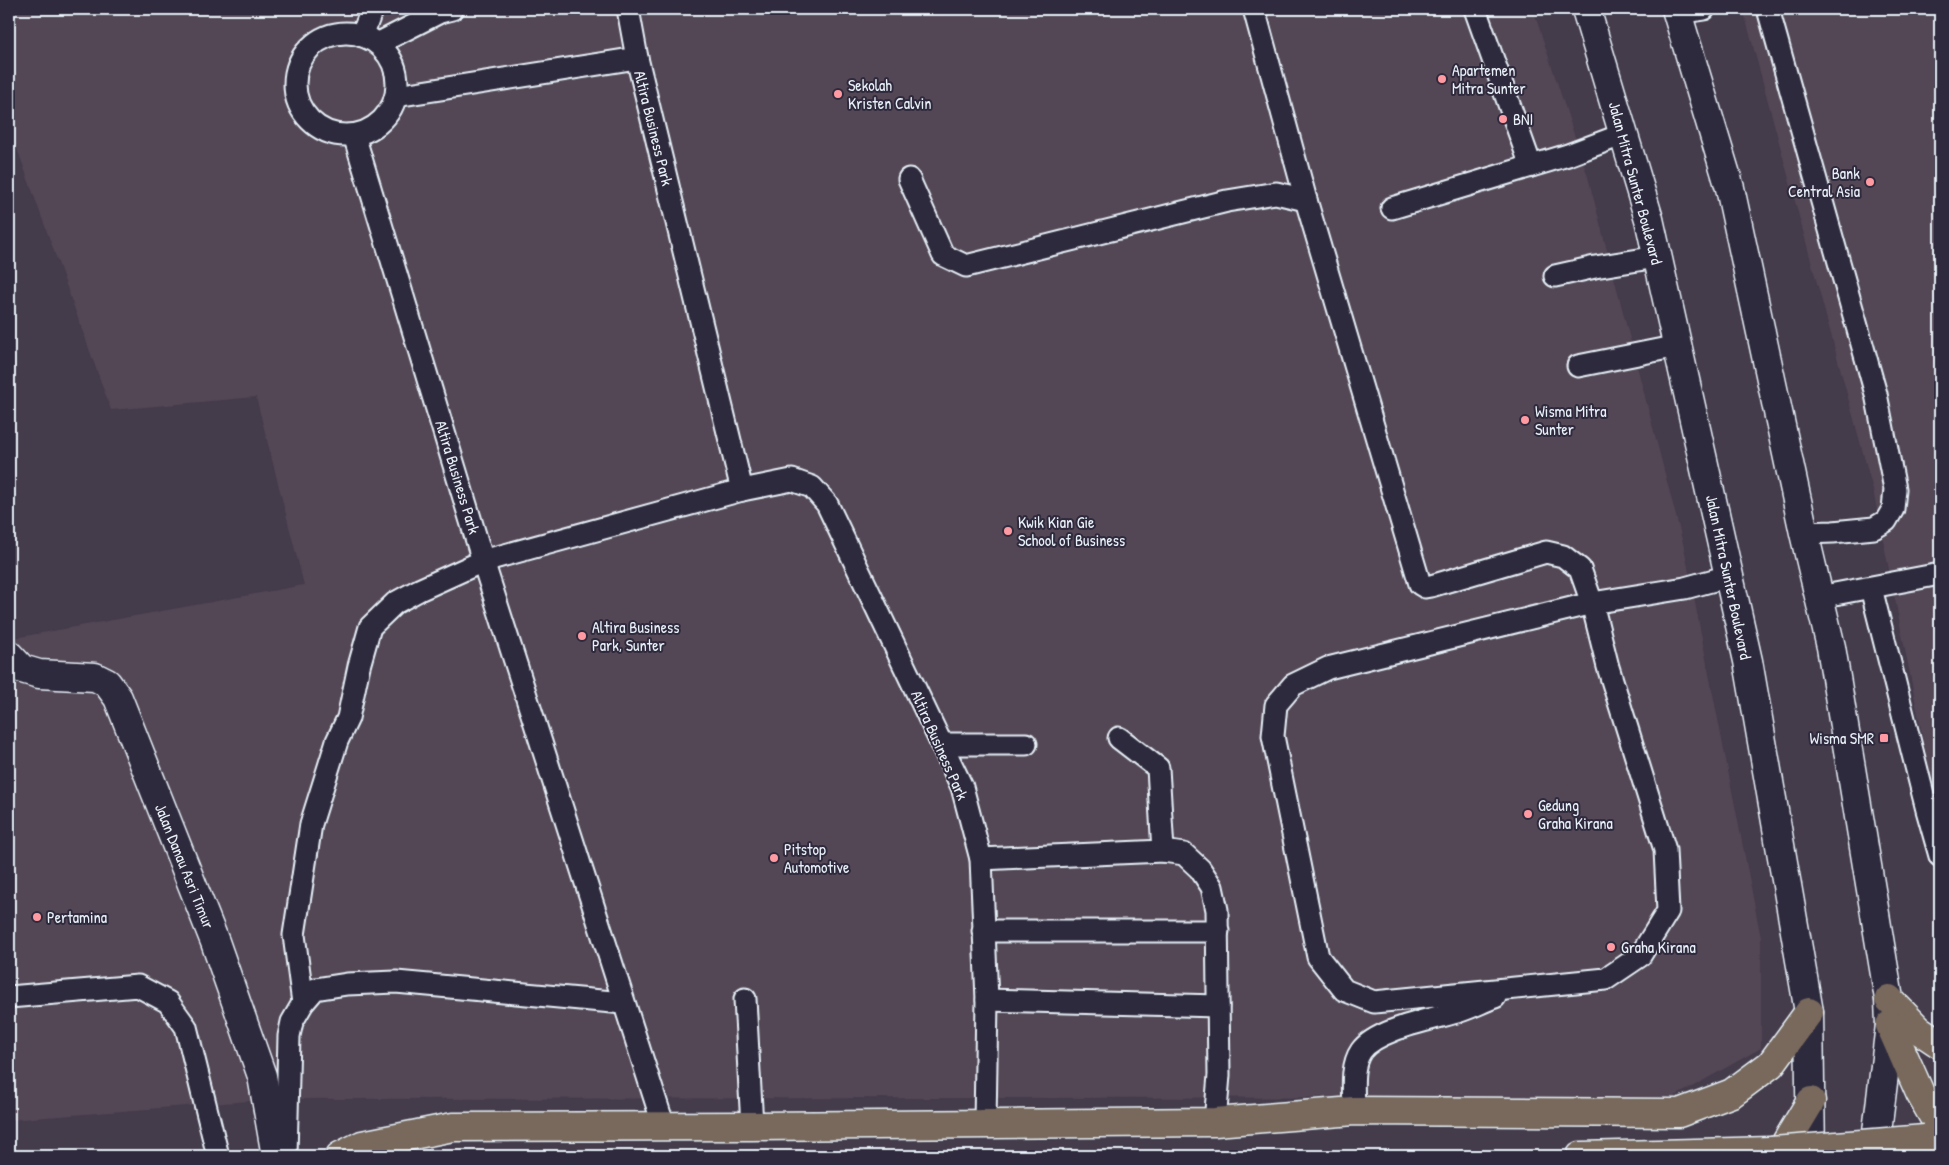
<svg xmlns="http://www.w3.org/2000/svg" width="1949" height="1165" font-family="'Patrick Hand',sans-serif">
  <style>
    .built { fill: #534755 }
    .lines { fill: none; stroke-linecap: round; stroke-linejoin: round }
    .service-casing { stroke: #e8f1f8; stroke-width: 25 }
    .minor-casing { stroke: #e8f1f8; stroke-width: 31 }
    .secondary-casing { stroke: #e8f1f8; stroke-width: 31 }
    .trunk-casing { stroke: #e8f1f8; stroke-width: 31 }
    .motorway-casing { stroke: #e8f1f8; stroke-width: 31 }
    .service { stroke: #2f2a3d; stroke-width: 21 }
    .minor { stroke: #2f2a3d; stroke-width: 28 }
    .secondary { stroke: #2f2a3d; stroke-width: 28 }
    .trunk { stroke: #78695c; stroke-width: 28 }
    .motorway { stroke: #78695c; stroke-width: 28 }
    .trunk-bridge-casing { stroke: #e8f1f8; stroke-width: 31; stroke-linecap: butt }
    .trunk-bridge { stroke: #78695c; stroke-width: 28 }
    .poi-dot { fill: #ff9aa2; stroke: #2f2a3d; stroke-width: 2 }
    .labels { text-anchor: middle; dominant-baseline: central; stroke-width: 4; stroke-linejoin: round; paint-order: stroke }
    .poi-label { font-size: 16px; fill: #e8f1f8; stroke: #2f2a3d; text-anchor: start }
    .street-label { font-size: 16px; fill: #e8f1f8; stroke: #2f2a3d }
  </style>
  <rect width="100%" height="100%" fill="#443b4b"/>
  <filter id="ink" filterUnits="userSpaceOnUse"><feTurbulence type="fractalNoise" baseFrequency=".02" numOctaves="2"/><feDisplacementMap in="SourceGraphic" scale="10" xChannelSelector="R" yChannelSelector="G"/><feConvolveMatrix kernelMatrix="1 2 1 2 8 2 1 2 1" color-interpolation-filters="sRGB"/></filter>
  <g filter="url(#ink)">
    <!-- built -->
    <g class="built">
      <path d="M9 9H1533L1588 177 1684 547 1761 938V1048L1674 1097 276 1099 9 1120V639L304 585 256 397 111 410 9 126Z"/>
      <path d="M1743 9H1940V824L1873 490Z"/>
    </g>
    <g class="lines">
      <defs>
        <g id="service">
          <path d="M1254 9 1306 200 1420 584 1425 587 1431 586 1546 552 1563 556 1580 569 1592 603 1608 667 1665 850 1668 911 1640 956 1606 979 1374 1002 1344 990 1318 957 1273 736 1276 705 1293 685 1328 668 1592 603 1685 588 1729 576"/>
          <path d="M1475 9 1531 166"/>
          <path d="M1768 9 1876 394 1895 489 1893 509 1886 521 1874 528 1833 532 1804 533"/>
          <path d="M1678 13 1704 9"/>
          <circle cx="346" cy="84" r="51"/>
          <path d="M362 36 372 9"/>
          <path d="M379 43 440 12 452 9"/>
          <path d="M637 58 742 490"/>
          <path d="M396 96 637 58 628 9"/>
          <path d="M354 135 483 561 742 490 792 480 812 487 827 504 962 787 981 859 987 1000 985 1124"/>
          <path d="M909 179 943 255 966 266 1227 201 1276 193 1306 200"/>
          <path d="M1392 208 1568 155 1624 134"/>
          <path d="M1555 276 1595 267 1657 257"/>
          <path d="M1578 366 1678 346"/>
          <path d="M1871 588 1927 810 1940 856"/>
          <path d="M1819 597 1940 574"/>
          <path d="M1119 738 1158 768 1163 851"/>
          <path d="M941 744H1026"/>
          <path d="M981 859 1163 851 1184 854 1200 869 1212 887 1217 910 1219 1075 1215 1122"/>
          <path d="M983 931H1218"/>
          <path d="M9 997 138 986 168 1002 186 1027 218 1156"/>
          <path d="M745 999 752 1126"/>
          <path d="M987 1000 1218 1006"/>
          <path d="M303 1003 294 935 311 824 337 741 348 718 359 666 370 627 395 603 419 590 483 561 664 1127"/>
          <path d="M1354 1111C1354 1092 1350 1067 1361 1051 1377 1028 1437 1019 1463 1010 1474 1006 1484 1001 1495 997"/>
          <path d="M286 1156 289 1036 292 1022 303 1003 315 989 347 984 396 982 623 1003"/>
        </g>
        <path id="minor" d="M9 655 22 669 39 674 95 677 107 683 118 698 215 942 262 1076 276 1156"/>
        <g id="secondary">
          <path d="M1586 9 1649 219 1748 661 1809 1012 1811 1156"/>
          <path d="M1676 9 1730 188 1804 533 1831 647 1889 999 1890 1025 1874 1156"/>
        </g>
        <g id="trunk">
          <path d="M1889 999 1919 1030 1940 1044"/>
          <path d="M1890 1025 1920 1093 1940 1128"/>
          <path d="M340 1156 362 1145 453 1127 752 1126 1215 1122 1354 1111 1679 1113 1732 1093 1771 1064 1809 1012"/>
          <path d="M1581 1156 1771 1151"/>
        </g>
        <path id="motorway" d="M1778 1156 1811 1101"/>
      </defs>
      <!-- service casing -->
      <use href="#service" class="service-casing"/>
      <!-- minor casing -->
      <use href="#minor" class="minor-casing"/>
      <!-- secondary casing -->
      <use href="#secondary" class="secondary-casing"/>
      <!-- trunk casing -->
      <use href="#trunk" class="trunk-casing"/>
      <!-- motorway casing -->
      <use href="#motorway" class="motorway-casing"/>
      <!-- service -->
      <use href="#service" class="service"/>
      <!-- minor -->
      <use href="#minor" class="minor"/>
      <!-- secondary -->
      <use href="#secondary" class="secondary"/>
      <!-- trunk -->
      <use href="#trunk" class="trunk"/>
      <!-- motorway -->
      <use href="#motorway" class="motorway"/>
      <defs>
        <path id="trunk-bridge" d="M1771 1151 1925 1139"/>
      </defs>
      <!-- trunk-bridge casing -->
      <use href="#trunk-bridge" class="trunk-bridge-casing"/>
      <!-- trunk-bridge -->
      <use href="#trunk-bridge" class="trunk-bridge"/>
    </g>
  </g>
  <!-- markers -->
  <g class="poi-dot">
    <circle cx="1442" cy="79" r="5"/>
    <circle cx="838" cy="94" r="5"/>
    <circle cx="1503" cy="119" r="5"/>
    <circle cx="1870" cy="182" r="5"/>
    <circle cx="1525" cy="420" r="5"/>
    <circle cx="1008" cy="531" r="5"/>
    <circle cx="582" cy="636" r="5"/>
    <rect x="1879" y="733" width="10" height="10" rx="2.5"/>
    <circle cx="1528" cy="814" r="5"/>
    <circle cx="774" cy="858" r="5"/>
    <circle cx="37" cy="917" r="5"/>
    <circle cx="1611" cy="947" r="5"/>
  </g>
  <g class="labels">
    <!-- poi labels -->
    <g class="poi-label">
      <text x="1452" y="70">Apartemen<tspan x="1452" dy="18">Mitra Sunter</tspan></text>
      <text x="848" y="85">Sekolah<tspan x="848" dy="18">Kristen Calvin</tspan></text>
      <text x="1513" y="119">BNI</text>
      <text x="1860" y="173" text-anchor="end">Bank<tspan x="1860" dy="18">Central Asia</tspan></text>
      <text x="1535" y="411">Wisma Mitra<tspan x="1535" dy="18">Sunter</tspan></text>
      <text x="1018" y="522">Kwik Kian Gie<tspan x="1018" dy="18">School of Business</tspan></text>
      <text x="592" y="627">Altira Business<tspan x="592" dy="18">Park, Sunter</tspan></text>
      <text x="1874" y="738" text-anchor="end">Wisma SMR</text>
      <text x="1538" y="805">Gedung<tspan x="1538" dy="18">Graha Kirana</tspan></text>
      <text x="784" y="849">Pitstop<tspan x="784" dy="18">Automotive</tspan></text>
      <text x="47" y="917">Pertamina</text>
      <text x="1621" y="947">Graha Kirana</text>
    </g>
    <!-- street labels -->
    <g class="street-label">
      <text transform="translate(654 128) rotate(76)">Altira Business Park</text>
      <text transform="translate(1636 183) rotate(75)">Jalan Mitra Sunter Boulevard</text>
      <text transform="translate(458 477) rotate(73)">Altira Business Park</text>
      <text transform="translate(1729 577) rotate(78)">Jalan Mitra Sunter Boulevard</text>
      <text transform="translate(940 745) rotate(66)">Altira Business Park</text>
      <text transform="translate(185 866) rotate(68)">Jalan Danau Asri Timur</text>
    </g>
  </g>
  <!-- margin -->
  <rect width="1949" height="1165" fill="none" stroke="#2f2a3d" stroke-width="30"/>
  <rect x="15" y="15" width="1919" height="1135" fill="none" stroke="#e8f1f8" stroke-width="2" filter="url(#ink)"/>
</svg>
